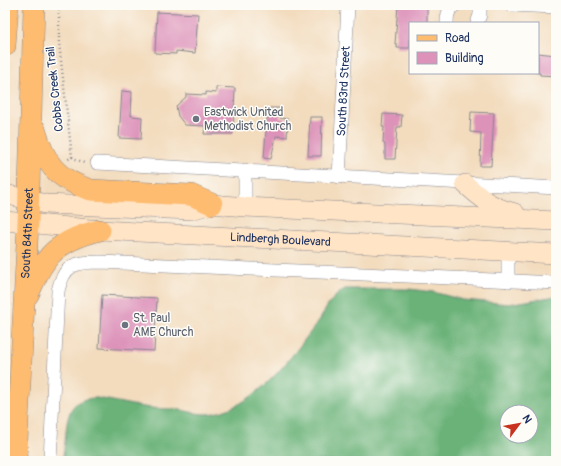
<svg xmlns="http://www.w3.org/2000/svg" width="561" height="466" font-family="Pangolin,sans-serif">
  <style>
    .forest { fill: #6bb278; stroke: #43706b; fill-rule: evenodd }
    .building { fill: #dd92b9 }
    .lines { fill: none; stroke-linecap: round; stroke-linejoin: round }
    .street-casing { stroke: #87868e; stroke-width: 14 }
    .secondary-casing { stroke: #87868e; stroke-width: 20 }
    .primary-casing { stroke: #87868e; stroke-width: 22 }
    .path { stroke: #87868e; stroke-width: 2.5; stroke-dasharray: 1 3; stroke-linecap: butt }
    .street { stroke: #fff; stroke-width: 13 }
    .secondary { stroke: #ffe4c6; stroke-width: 19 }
    .primary { stroke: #febc70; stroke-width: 21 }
    .worship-dot { fill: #6b7280; stroke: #fdfcf7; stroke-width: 1.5 }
    .labels { text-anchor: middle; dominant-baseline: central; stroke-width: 3; stroke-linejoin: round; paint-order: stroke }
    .street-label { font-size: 12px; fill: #1b2f5e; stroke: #fdfcf7 }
    .worship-label { font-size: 12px; fill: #5b616d; stroke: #fdfcf7; text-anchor: start }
  </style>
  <rect width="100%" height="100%" fill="#fdfcf7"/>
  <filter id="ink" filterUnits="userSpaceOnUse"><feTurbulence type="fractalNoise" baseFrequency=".025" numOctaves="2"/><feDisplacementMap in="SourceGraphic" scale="8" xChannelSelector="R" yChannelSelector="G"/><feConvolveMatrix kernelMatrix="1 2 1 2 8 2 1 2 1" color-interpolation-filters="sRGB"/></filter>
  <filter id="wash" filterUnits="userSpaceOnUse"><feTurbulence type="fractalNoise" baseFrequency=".012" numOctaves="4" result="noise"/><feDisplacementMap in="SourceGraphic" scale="16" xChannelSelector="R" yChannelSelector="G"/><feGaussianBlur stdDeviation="0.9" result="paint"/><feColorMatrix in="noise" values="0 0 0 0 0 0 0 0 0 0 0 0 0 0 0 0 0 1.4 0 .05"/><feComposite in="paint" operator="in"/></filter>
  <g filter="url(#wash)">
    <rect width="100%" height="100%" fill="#f3dcbe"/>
    <!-- forest -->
    <path class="forest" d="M345 289H409L433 292 463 300 509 304 556 296V461H62C64 451 65 442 66 432 68 411 72 398 97 398 115 401 133 406 151 408 159 409 167 409 175 409 189 411 201 416 214 413 260 405 295 352 321 318 326 307 334 295 345 289ZM507 412H531V436H507Z"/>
    <g id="blocks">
      <!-- building -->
      <g class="building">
        <path d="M398 5H427V23H410V48H397V44H395Z"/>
        <path d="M157 12 198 14 195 53 176 51V54L155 53Z"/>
        <path d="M538 53 556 55V76L540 75V73H538Z"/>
        <path d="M216 87 235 88 233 134H204L205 126 185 125 178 116 176 106 186 97V94L206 95V92L216 93Z"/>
        <path d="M122 91 132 92 131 116 142 117 141 139 119 138Z"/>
        <path d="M269 108H280V118L288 119 287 137 276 136 271 159 264 158 267 117 269 118Z"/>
        <path d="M471 112 494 113 491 166H480L481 133 470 132Z"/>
        <path d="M383 114 402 115 401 127H397L395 159H385V145L383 142 384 127H382Z"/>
        <path d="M310 117H322L321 156H308Z"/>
        <path d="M102 295 157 298 154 351 99 348Z"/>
      </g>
    </g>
  </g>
  <g filter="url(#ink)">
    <use href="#blocks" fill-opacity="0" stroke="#87868e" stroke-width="1"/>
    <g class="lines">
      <defs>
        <g id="street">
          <path d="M510 5 556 7"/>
          <path d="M447 23C447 15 448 10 455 5"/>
          <path d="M477 23 480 15V5"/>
          <path d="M97 163 556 188"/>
          <path id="s1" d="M339 177 348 5"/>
          <path d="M245 207V170"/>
          <path d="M508 281V251"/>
          <path d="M50 461 58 291C64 264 75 262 101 262L556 283"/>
        </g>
        <g id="secondary">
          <path d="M465 184C483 200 491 207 515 213"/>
          <path d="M5 194 45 204 191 210 212 204 245 207 556 221"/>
          <path id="s2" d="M5 221 100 230 556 254"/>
        </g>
        <g id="primary">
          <path d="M5 46 8 5"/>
          <path d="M35 129C45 164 56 179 91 190L191 195 212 204"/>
          <path d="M28 295C33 284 38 271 45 262 57 243 80 235 100 230"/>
          <path id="s3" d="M16 461 28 224 34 5"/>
        </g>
      </defs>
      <!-- street casing -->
      <use href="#street" class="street-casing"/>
      <!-- secondary casing -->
      <use href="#secondary" class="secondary-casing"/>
      <!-- primary casing -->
      <use href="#primary" class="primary-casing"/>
      <!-- path -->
      <g class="path">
        <path d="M59 5V43L72 157 67 160"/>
        <path d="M72 157 84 163"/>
      </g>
      <!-- street -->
      <use href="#street" class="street"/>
      <!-- secondary -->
      <use href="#secondary" class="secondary"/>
      <!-- primary -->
      <use href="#primary" class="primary"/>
    </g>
  </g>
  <!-- markers -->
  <g class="worship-dot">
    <circle cx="196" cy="119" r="4"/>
    <circle cx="125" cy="325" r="4"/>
  </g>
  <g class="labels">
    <!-- street labels -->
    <g class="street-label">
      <text transform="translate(55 89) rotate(-96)">Cobbs Creek Trail</text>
      <text stroke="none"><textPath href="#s1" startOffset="86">South 83rd Street</textPath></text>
      <text stroke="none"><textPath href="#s3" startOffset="228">South 84th Street</textPath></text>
      <text stroke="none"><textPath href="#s2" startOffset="276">Lindbergh Boulevard</textPath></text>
    </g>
    <!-- worship labels -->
    <g class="worship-label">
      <text x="204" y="112">Eastwick United<tspan x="204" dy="14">Methodist Church</tspan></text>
      <text x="133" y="318">St. Paul<tspan x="133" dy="14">AME Church</tspan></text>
    </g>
  </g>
  <!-- margin -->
  <rect width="561" height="466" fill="none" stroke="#fdfcf7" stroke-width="20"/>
  <!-- legend -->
  <rect x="409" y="22" width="130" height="52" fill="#fdfcf7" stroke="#a3aaba"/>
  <rect x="417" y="35" width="20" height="6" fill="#febc70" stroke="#a3aaba"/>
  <text x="445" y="42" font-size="12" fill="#1b2f5e">Road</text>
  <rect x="417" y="52" width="20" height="12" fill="#dd92b9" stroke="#a3aaba"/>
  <text x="445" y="62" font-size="12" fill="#1b2f5e">Building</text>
  <!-- north arrow -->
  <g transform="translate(519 424) rotate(58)"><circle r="19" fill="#fdfcf7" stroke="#a3aaba"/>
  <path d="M0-3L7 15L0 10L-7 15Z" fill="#c8321e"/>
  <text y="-6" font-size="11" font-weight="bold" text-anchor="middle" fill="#1b2f5e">N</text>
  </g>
</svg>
